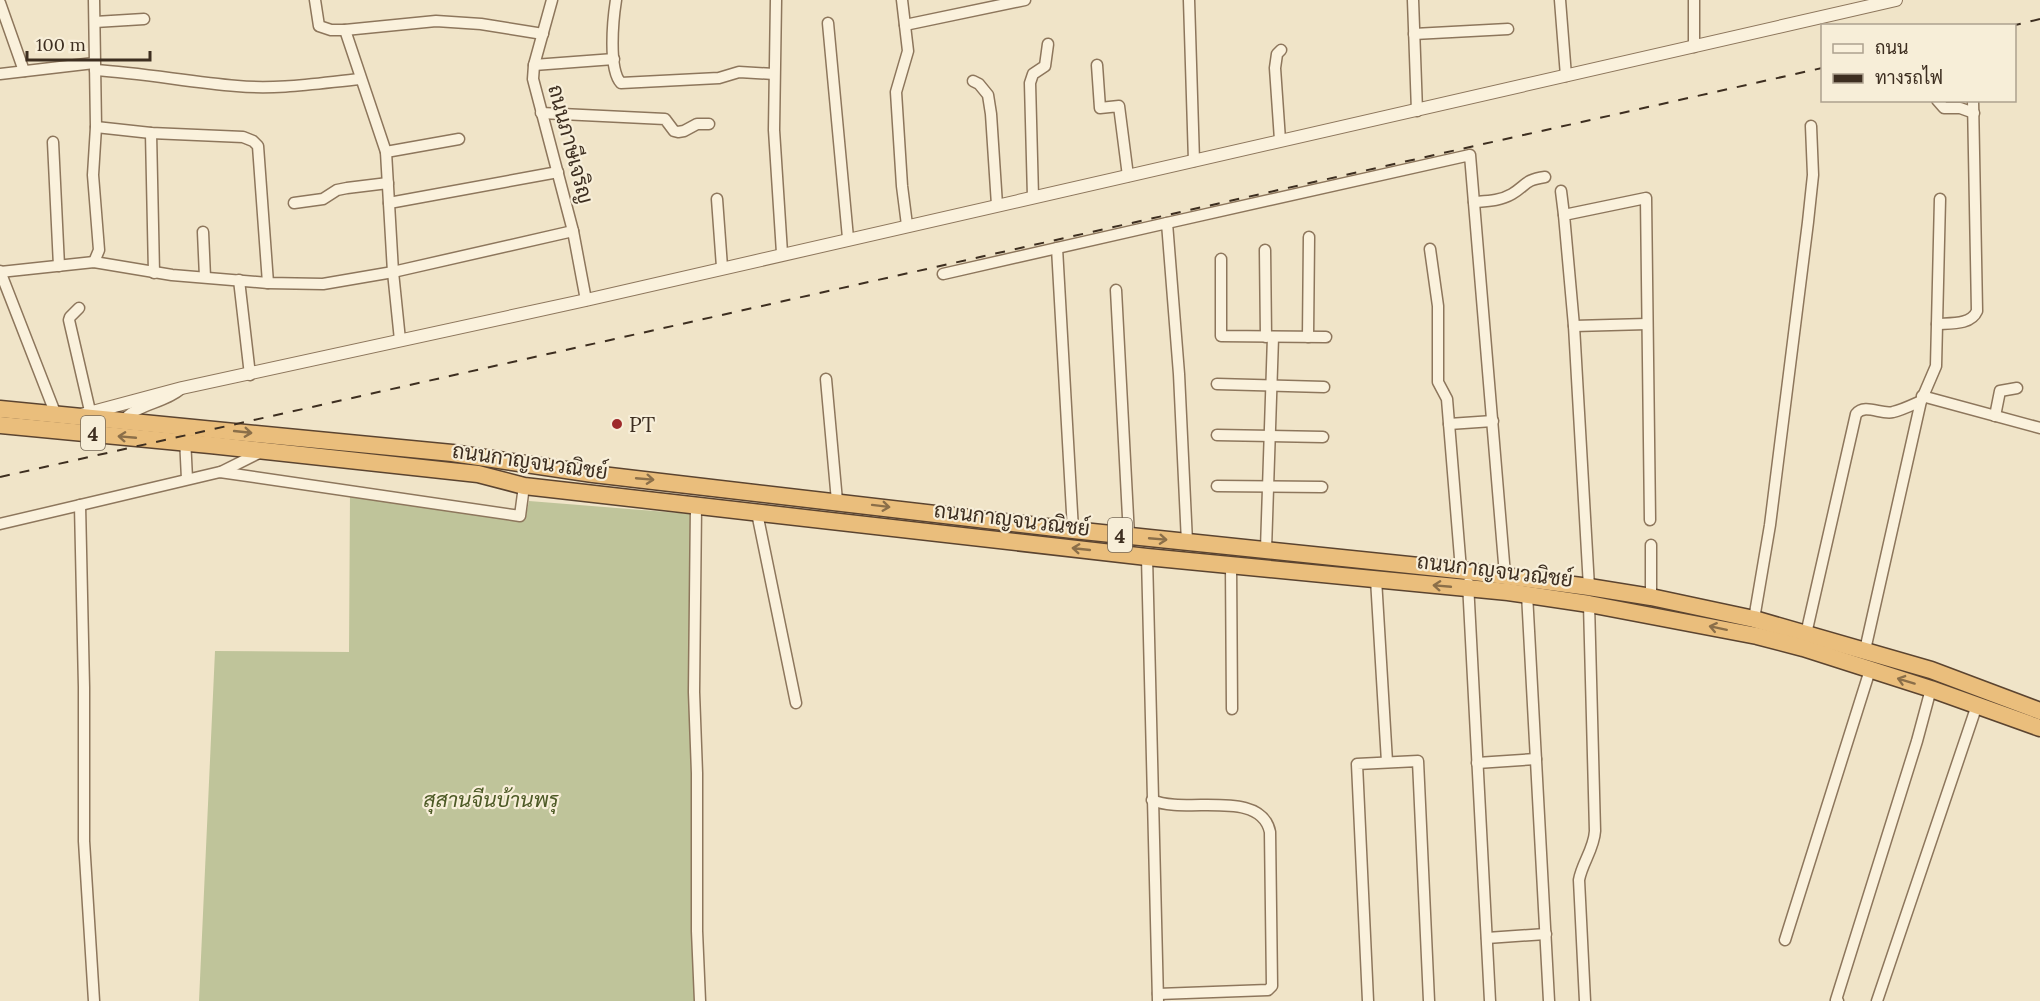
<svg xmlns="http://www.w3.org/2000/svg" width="2040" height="1001" font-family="Lora,Sarabun,serif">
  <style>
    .cemetery { fill: #bfc49a }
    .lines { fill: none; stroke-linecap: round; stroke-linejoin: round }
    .minor-casing { stroke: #8d765c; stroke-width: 13 }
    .tertiary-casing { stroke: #8d765c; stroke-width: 14 }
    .trunk-casing { stroke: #5b4430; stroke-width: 19 }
    .minor { stroke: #faf1dc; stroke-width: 10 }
    .tertiary { stroke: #faf1dc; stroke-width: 12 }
    .trunk { stroke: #eabe7c; stroke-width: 16 }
    .rail { stroke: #3d2e20; stroke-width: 2; stroke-dasharray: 10 10; stroke-linecap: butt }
    .oneway { stroke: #8b6f49 }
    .poi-dot { fill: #9e2a2b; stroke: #f7eed8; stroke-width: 2 }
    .labels { text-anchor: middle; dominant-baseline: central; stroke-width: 4.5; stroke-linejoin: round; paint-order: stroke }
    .shield { fill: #f7eed8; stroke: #756857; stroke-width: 1.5 }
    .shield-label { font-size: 20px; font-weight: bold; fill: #3d2e20 }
    .street-label { font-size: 21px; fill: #3d2e20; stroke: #f7eed8 }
    .poi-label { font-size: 21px; fill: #3d2e20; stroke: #f7eed8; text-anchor: start }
    .park-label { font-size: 21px; font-style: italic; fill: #4d5a26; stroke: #f7eed8 }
  </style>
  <rect width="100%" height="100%" fill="#f0e4c8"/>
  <!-- cemetery -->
  <path class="cemetery" d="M350 495 525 520 529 501 692 514 697 1001H199L215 651 349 652Z"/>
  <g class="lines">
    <defs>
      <g id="minor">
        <path d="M94 0 96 127 93 175 99 250 94 262"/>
        <path d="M315 0 319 26 331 30H345L436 21 481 24 543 34"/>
        <path d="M552 0 534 65 533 79 573 231 586 300"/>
        <path d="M616 0C613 19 608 69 621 83L719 78 739 72 774 74"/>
        <path d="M776 0 774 130 782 253"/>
        <path d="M902 0 908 51 896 92 902 186 907 225"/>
        <path d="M1189 0 1194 161"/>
        <path d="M1413 0 1417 111"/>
        <path d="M1560 0 1566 76"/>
        <path d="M0 3 24 71"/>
        <path d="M95 22 144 19"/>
        <path d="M828 23 848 238"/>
        <path d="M905 25 1025 0"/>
        <path d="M345 30 386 152 393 272 400 340"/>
        <path d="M1414 34 1508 29"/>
        <path d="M1694 47V0"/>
        <path d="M534 65 614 59"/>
        <path d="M1097 65 1100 108 1119 106 1128 176"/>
        <path d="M95 70C143 73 189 82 237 86 278 90 319 83 360 79"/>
        <path d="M0 74 94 63"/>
        <path d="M973 81 979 84 988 95 991 114 997 205"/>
        <path d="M1937 100 1944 108H1960L1974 113"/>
        <path d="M541 113 665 119 674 131 678 132 684 131 697 124H709"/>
        <path d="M96 127 151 133 243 137 253 141 258 146 268 283"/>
        <path d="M151 133 154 273"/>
        <path d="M1280 140 1275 68 1277 54 1281 50"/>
        <path d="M53 142 59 266"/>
        <path d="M386 152 459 139"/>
        <path d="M1561 191 1564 215"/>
        <path d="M1033 197 1030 83 1033 74 1045 66 1048 44"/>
        <path d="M717 199 722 267"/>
        <path d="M1474 202C1487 201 1500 201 1512 194 1527 185 1524 180 1545 177"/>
        <path d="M294 203 323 199 337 190 347 188 388 183"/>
        <path d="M389 203 558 172"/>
        <path d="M1167 223 1470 155 1505 575"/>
        <path d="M203 232 205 277"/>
        <path d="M1057 248 1073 530"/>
        <path d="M1430 249 1438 306V382L1447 399 1461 570"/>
        <path d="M1265 250 1266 337"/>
        <path d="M1221 259V336L1326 337"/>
        <path d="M0 271 56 415"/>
        <path d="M0 272 94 262 172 275 268 283 323 284 393 272 573 231"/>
        <path d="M943 274 1167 223 1179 374 1187 542"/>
        <path d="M239 280 250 375"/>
        <path d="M1116 290 1129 536"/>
        <path d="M79 308 70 317 69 320 90 411"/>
        <path d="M1937 324C1951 323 1971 325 1977 311L1973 100"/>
        <path d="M1574 326 1647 324"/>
        <path d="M1308 337 1309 237"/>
        <path d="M826 379 837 501"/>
        <path d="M1217 384 1324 387"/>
        <path d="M1922 396 2040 428"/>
        <path d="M1995 416 2000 391 2017 388"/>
        <path d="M122 422C137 403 164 404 182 388"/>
        <path d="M1449 424 1493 421"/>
        <path d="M1217 435 1323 437"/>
        <path d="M185 438 187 479"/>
        <path d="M221 472 263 451"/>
        <path d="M1217 486 1322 487"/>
        <path d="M80 505 84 687V841L94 1001"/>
        <path d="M696 506 694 692 697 773V931L700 1001"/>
        <path d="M757 513 796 703"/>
        <path d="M0 524 220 472 520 516 524 486"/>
        <path d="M1651 545V597"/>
        <path d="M1266 549 1273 337"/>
        <path d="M1147 557 1158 1001"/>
        <path d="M1231 565 1232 709"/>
        <path d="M1376 579 1387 762"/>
        <path d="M1468 583 1490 1001"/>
        <path d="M1589 587 1574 326 1564 215 1646 198 1650 520"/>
        <path d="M1527 594 1549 1001"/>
        <path d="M1754 619 1770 525 1808 222 1813 175 1811 126"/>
        <path d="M1806 634 1856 414C1865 403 1881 415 1893 412 1902 410 1912 405 1921 401"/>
        <path d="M1865 650 1921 401 1936 366 1940 199"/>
        <path d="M1477 763 1536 759"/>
        <path d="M1152 800C1185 815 1261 788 1270 832L1272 986 1268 990 1158 994"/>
        <path d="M1487 938 1546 934"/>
        <path d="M1785 940 1870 670"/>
        <path d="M1368 1001 1357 764 1418 761 1429 1001"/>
        <path d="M1585 1001 1579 880C1582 863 1594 849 1595 831L1589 604"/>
        <path d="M1838 1001 1836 1000 1917 741 1931 689"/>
        <path d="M1877 1001 1977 705"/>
      </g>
      <path id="tertiary" d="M81 415 182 388 586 300 1896 0"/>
      <g id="trunk">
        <path d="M0 409 452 453 593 474 1073 530 1467 571 1589 587 1651 597 1754 619 1931 670 2040 711"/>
        <path d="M0 425 210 445 478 474 524 486 1147 557 1508 592 1589 604 1757 636 1803 648 1931 689 2040 728"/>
      </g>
    </defs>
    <!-- minor casing -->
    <use href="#minor" class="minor-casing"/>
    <!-- tertiary casing -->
    <use href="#tertiary" class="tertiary-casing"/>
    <!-- trunk casing -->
    <use href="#trunk" class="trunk-casing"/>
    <!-- minor -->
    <use href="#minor" class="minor"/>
    <!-- tertiary -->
    <use href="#tertiary" class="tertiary"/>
    <!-- trunk -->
    <use href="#trunk" class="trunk"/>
    <!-- rail -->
    <g class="rail">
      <path d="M2011 26 2040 19"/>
      <path d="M0 477 1822 68"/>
    </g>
  </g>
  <!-- one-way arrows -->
  <defs><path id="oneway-shaft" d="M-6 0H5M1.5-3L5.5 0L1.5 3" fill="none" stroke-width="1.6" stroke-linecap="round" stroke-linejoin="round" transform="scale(1.5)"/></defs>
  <g class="oneway">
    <use href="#oneway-shaft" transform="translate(243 432) rotate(6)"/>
    <use href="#oneway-shaft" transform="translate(127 437) rotate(-175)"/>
    <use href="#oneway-shaft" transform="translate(645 479) rotate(5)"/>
    <use href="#oneway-shaft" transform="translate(881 506) rotate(7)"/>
    <use href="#oneway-shaft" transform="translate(1158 539) rotate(5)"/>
    <use href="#oneway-shaft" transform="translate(1081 549) rotate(-174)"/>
    <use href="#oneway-shaft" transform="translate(1442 586) rotate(-175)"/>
    <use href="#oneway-shaft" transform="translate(1718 628) rotate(-168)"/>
    <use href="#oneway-shaft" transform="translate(1906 681) rotate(-163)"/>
  </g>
  <!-- markers -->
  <circle class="poi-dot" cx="617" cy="424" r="6"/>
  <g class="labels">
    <!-- shield labels -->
    <g class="shield">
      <rect x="81" y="416" width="24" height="34" rx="4.5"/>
      <rect x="1108" y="518" width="24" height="34" rx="4.5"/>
    </g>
    <g class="shield-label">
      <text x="93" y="433">4</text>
      <text x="1120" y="535">4</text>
    </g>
    <!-- street labels -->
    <g class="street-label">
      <text transform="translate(571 144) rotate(75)">ถนนภาษีเจริญ</text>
      <text transform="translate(530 461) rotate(8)">ถนนกาญจนวณิชย์</text>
      <text transform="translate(1012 519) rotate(7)">ถนนกาญจนวณิชย์</text>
      <text transform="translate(1495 570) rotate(7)">ถนนกาญจนวณิชย์</text>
    </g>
    <!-- poi labels -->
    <g class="poi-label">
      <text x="629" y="424">PT</text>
    </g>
    <!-- park labels -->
    <g class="park-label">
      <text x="491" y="799">สุสานจีนบ้านพรุ</text>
    </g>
  </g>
  <!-- legend -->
  <rect x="1821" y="24" width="195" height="78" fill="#f7eed8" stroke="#ada18e" stroke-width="1.5"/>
  <rect x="1833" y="44" width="30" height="9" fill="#faf1dc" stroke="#ada18e" stroke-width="1.5"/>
  <text x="1875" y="54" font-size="18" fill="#3d2e20">ถนน</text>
  <rect x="1833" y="74" width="30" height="9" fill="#3d2e20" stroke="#ada18e" stroke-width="1.5"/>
  <text x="1875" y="84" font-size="18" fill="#3d2e20">ทางรถไฟ</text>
  <!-- scale -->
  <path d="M27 51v9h123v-9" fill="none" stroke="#3d2e20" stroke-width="3"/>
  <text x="36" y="51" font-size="18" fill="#3d2e20" stroke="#f7eed8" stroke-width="4.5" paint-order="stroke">100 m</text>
</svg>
